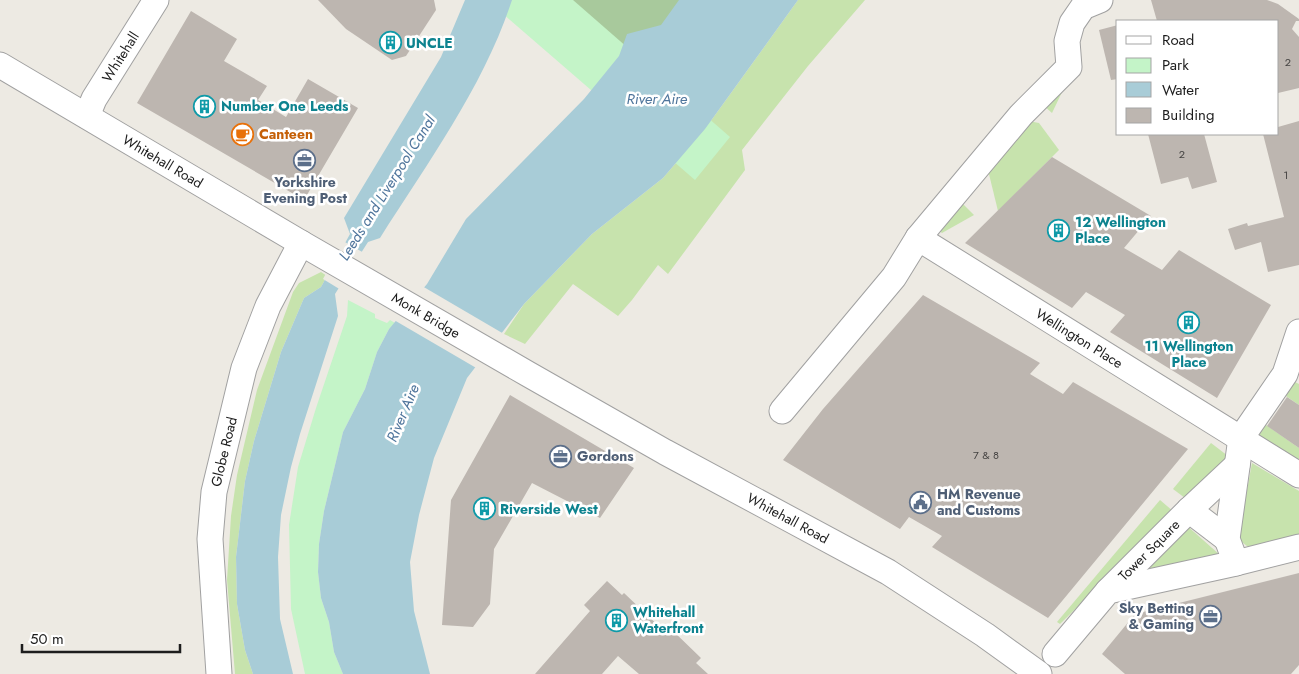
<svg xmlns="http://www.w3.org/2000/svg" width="1299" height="674" font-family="Jost,sans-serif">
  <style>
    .grass { fill: #c7e3ad }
    .forest { fill: #a8c99c }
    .park { fill: #c4f4c8 }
    .water { fill: #a8ccd7 }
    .pier { fill: #edeae3 }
    .building { fill: #bdb6b0 }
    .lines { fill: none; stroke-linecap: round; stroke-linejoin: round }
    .minor-casing { stroke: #a1a1a1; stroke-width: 27 }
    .minor { stroke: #fff; stroke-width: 25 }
    .labels { text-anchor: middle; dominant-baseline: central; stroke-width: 5; stroke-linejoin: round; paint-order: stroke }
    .number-label { font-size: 11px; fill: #454342 }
    .culture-label { font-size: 14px; font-weight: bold; fill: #0d838f; stroke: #fff; text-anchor: start }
    .street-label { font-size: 14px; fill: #1d1d1d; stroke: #fff }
    .food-label { font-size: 14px; font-weight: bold; fill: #c56008; stroke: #fff; text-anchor: start }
    .service-label { font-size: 14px; font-weight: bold; fill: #4e5e75; stroke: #fff; text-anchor: start }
    .water-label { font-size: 15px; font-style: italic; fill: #4f759c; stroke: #fff }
  </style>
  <rect width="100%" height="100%" fill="#edeae3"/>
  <!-- grass -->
  <g class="grass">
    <path d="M798 0H865L808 66 742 150 745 170 668 274 658 265 632 300 618 316 573 284 525 344 504 334 524 304 592 234 663 178 705 129Z"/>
    <path d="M1063 90 1052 113 1043 105Z"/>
    <path d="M1023 120 1039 123 1059 150 998 211 987 166Z"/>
    <path d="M958 199 974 215 942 233 936 228Z"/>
    <path d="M321 272 327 276 321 287 304 298 281 352 254 441 245 481 236 557 237 604 245 650 253 674H235L227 580 231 516 237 475 257 390 293 292 299 283Z"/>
    <path d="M1295 382 1299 384V405L1283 394 1263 423 1299 448V470L1250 436 1284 384Z"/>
    <path d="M1211 443 1228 456 1189 501 1173 489Z"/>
    <path d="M1252 463 1299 491V539L1252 550 1238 539Z"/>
    <path d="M1160 500 1174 512 1060 624 1057 622Z"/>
    <path d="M1185 524 1220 555 1130 578Z"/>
  </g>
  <!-- forest -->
  <path class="forest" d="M571 0H699L627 50Z"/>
  <!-- park -->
  <g class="park">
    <path d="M487 0H573L730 137 695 180Z"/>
    <path d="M348 300 375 314V318L387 323 390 320 395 323 389 329 377 352 365 389 343 432 324 511 319 544 318 572 321 598 329 622 334 652 343 674H305L291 609 289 525 298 467 316 408 347 316Z"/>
  </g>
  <!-- water -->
  <g class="water">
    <path d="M465 0H512C484 86 428 162 380 238L368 242 335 294 338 316 300 434 291 467 281 515 278 557 280 619 293 674H253L245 650 237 604 236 557 245 481 254 441 281 352 304 298 321 287 350 234 344 218 441 57Z"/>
    <path d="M679 0H798L705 129 663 178 592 234 524 304 467 378 434 458 419 515 410 562 414 611 430 674H343L334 652 329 622 321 598 318 572 319 544 324 511 343 432 365 389 377 352 389 329 427 284 466 219 584 99 619 56 627 34 661 25Z"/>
  </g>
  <!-- pier -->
  <g class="pier">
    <path d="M343 241 364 253 341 290 323 279Z"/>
    <path d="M422 286 504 334 478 369 394 320Z"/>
  </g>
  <!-- building -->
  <g class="building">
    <path d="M318 0H434L436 10 406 56 392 60 346 29Z"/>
    <path d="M1151 0H1267L1278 4 1299 19V21H1296L1292 29 1299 37V88L1278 93V21H1157Z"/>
    <path d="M191 11 237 39 224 61 267 86 258 100 286 117 308 79 358 108 304 200 137 103Z"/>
    <path d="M1118 25V79L1111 80 1099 30Z"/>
    <path d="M1299 121V265L1268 272 1261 242 1235 250 1228 229 1247 223 1248 226 1284 217 1263 134H1278V127Z"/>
    <path d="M1148 134H1204L1217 182 1192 189 1188 177 1161 184Z"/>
    <path d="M1052 157 1151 216 1124 248 1162 270 1179 250 1271 305 1217 398 1110 332 1125 315 1086 292 1072 308 965 243Z"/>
    <path d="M923 295 1040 363 1030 374 1063 394 1073 382 1188 449 1048 618 932 547 942 536 909 517 900 529 783 460 823 409Z"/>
    <path d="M510 395 634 468 600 518 532 483 494 549 490 604 473 627 442 625 451 500Z"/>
    <path d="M1287 397 1299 405V448L1267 426Z"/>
    <path d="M1299 573V665L1291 674H1125L1102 654 1135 614Z"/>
    <path d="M607 581 622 595 624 593 666 633 671 629 701 658 696 663 708 674H639L618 656 602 674H535L590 611 584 605Z"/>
  </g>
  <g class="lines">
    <defs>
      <g id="minor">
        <path id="s1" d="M0 65 301 243 528 374 665 452 888 572 985 635 1039 674"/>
        <path id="s2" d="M87 116 94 99 156 0"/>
        <path id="s3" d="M918 238 1299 475"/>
        <path d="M782 411 894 277 918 238 1021 115 1069 67 1067 41 1072 23 1083 7 1100 0"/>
        <path d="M1189 510 1227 539"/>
        <path d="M1236 563 1299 547"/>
        <path id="s4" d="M1108 591 1189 510 1237 465"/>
        <path d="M1055 654 1108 591 1236 563 1227 539 1241 438 1285 374 1299 332"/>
        <path id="s5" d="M219 674 210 539 214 492 244 368 268 306 301 243"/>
      </g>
    </defs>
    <!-- minor casing -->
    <use href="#minor" class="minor-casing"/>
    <!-- minor -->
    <use href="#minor" class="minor"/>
  </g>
  <!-- icons -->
  <defs>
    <symbol id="building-ring" viewBox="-11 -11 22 22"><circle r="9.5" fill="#fff" stroke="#0f9aa8" stroke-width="1.5"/><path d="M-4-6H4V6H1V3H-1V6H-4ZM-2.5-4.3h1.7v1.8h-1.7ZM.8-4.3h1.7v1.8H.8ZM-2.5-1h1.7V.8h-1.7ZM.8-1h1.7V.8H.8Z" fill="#0f9aa8"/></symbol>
    <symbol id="cafe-ring" viewBox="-11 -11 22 22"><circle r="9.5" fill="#fff" stroke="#e8710a" stroke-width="1.5"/><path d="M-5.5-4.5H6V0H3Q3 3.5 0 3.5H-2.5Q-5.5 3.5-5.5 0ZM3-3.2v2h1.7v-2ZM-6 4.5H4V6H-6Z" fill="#e8710a"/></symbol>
    <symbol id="office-ring" viewBox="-11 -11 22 22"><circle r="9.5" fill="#fff" stroke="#5c6f8a" stroke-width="1.5"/><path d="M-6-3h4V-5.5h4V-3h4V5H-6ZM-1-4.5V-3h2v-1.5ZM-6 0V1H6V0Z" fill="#5c6f8a"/></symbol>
    <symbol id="civic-ring" viewBox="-11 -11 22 22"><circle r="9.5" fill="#fff" stroke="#5c6f8a" stroke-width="1.5"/><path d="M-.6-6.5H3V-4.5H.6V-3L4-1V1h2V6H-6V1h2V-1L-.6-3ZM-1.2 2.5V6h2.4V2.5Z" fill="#5c6f8a"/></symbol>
  </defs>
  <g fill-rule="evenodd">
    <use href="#building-ring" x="378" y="30" width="25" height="25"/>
    <use href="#building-ring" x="192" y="94" width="25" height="25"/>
    <use href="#cafe-ring" x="230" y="122" width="25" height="25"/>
    <use href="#office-ring" x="292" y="148" width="25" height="25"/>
    <use href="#building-ring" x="1046" y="218" width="25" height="25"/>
    <use href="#building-ring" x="1176" y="310" width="25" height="25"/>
    <use href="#office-ring" x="548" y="444" width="25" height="25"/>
    <use href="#civic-ring" x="908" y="490" width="25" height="25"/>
    <use href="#building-ring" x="472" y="496" width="25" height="25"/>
    <use href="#office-ring" x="1198" y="604" width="25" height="25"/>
    <use href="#building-ring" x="604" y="608" width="25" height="25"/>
  </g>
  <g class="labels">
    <!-- number labels -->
    <g class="number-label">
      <text x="1288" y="62">2</text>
      <text x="1182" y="154">2</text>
      <text x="1286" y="175">1</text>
      <text x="986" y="455">7 &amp; 8</text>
    </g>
    <!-- culture labels -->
    <g class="culture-label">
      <text x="406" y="43">UNCLE</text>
      <text x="221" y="106">Number One Leeds</text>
      <text x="1075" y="222">12 Wellington<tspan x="1075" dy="16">Place</tspan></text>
      <text x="1189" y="346" text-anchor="middle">11 Wellington<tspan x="1189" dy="16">Place</tspan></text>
      <text x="500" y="509">Riverside West</text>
      <text x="633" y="612">Whitehall<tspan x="633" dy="16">Waterfront</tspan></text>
    </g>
    <!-- street labels -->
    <g class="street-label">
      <text stroke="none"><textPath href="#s2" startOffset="68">Whitehall</textPath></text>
      <text stroke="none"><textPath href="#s1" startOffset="189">Whitehall Road</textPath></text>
      <text stroke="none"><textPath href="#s1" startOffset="494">Monk Bridge</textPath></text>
      <text stroke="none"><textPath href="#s3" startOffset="190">Wellington Place</textPath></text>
      <text stroke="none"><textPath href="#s5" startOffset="224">Globe Road</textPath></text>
      <text stroke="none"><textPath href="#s1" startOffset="909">Whitehall Road</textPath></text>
      <text stroke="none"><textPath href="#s4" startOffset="58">Tower Square</textPath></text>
    </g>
    <!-- food labels -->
    <g class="food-label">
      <text x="259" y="134">Canteen</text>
    </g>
    <!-- service labels -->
    <g class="service-label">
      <text x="305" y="182" text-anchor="middle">Yorkshire<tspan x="305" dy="16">Evening Post</tspan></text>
      <text x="577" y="456">Gordons</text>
      <text x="937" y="494">HM Revenue<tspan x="937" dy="16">and Customs</tspan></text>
      <text x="1194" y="608" text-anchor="end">Sky Betting<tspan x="1194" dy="16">&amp; Gaming</tspan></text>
    </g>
    <!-- water labels -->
    <g class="water-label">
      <text x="657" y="99">River Aire</text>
      <text transform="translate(387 188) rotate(-58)">Leeds and Liverpool Canal</text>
      <text transform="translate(403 413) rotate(-67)">River Aire</text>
    </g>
  </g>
  <!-- legend -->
  <rect x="1116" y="20" width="162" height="115" fill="#ffffff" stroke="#a5a5a5"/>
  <rect x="1126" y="36" width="25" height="8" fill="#ffffff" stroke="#a5a5a5"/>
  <text x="1162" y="45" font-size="15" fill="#1d1d1d">Road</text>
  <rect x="1126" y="58" width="25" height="15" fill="#c4f4c8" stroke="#a5a5a5"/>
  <text x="1162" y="70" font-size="15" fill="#1d1d1d">Park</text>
  <rect x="1126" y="82" width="25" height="15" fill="#a8ccd7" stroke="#a5a5a5"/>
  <text x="1162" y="95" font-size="15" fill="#1d1d1d">Water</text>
  <rect x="1126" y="108" width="25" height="15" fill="#bdb6b0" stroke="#a5a5a5"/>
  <text x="1162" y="120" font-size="15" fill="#1d1d1d">Building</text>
  <!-- scale -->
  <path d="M22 644v8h158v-8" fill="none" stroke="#1d1d1d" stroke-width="2.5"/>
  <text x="30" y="644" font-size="15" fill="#1d1d1d" stroke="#ffffff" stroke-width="4" paint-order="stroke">50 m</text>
</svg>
